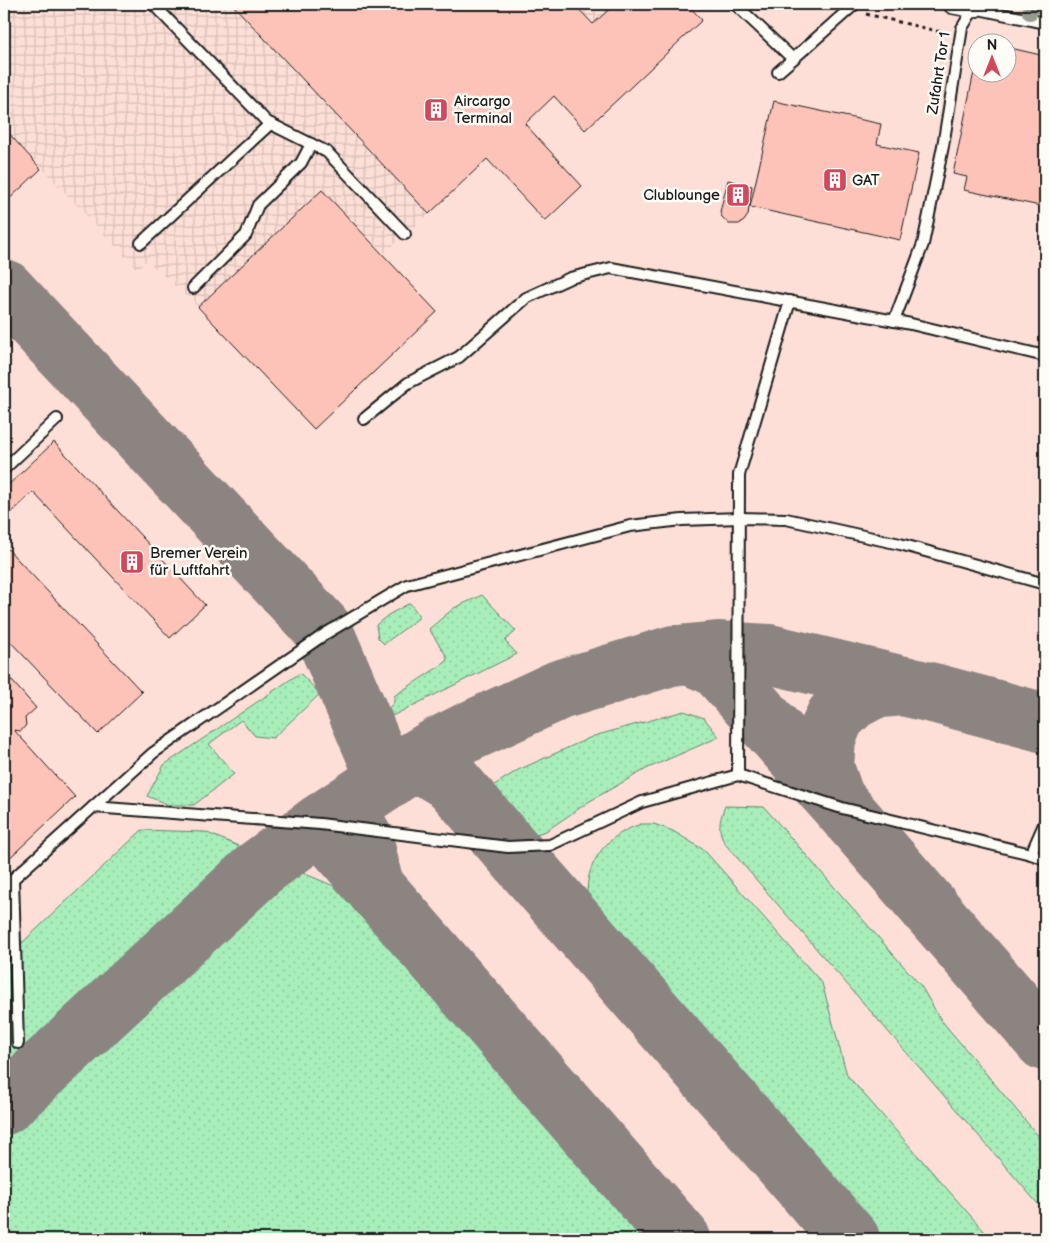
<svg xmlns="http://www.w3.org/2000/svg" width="1049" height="1243" font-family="'Balsamiq Sans',sans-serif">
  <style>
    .built { fill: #fddfd7; fill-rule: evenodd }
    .industrial { fill: url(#industrial-grid) }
    .grass { fill: url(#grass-dots); stroke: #62856b }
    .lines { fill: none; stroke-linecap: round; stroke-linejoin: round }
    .taxiway { stroke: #8c8480; stroke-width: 60 }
    .building { fill: #fec3b8; stroke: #1c1c1c }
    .lane-casing { stroke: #1c1c1c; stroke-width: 14 }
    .street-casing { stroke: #1c1c1c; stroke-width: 22 }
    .path { stroke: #1c1c1c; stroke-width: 3; stroke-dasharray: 4 4; stroke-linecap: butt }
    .lane { stroke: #fdfcf7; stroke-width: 10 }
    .street { stroke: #fdfcf7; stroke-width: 19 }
    .tree { fill: #989c90 }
    .labels { text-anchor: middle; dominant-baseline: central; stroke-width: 5; stroke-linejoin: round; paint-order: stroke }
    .street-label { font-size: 15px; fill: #1c1c1c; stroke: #fdfcf7 }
    .poi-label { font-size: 15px; fill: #1c1c1c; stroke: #fdfcf7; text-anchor: start }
  </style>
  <defs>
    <pattern id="industrial-grid" width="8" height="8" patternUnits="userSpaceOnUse" patternTransform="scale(1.25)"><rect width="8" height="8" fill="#fddfd7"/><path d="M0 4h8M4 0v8" fill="none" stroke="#d8bfb8"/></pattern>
    <pattern id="grass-dots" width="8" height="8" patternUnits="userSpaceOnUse" patternTransform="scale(1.25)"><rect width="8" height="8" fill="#a7eeba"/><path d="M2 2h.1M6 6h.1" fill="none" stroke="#8fcc9f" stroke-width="1.8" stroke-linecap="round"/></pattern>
  </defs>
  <rect width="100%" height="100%" fill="#fdebe4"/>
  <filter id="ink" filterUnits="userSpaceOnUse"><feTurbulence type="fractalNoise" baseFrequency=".02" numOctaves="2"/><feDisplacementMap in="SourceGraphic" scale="10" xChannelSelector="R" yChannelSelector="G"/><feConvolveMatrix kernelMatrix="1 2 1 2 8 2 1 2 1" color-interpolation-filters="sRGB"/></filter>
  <g filter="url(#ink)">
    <!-- built -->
    <path class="built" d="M4 4H1045V1239H4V489L15 478 4 465ZM976 42H1006V72H976Z"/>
    <!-- industrial -->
    <path class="industrial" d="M4 4H687L702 20 585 130 553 97 429 214 382 255 322 190 198 307 147 260 137 269 4 128Z"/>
    <!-- grass -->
    <g class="grass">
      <path d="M482 595 516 631 505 641 517 654 392 716 389 708 394 702V696L446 662 447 657 429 629 454 608Z"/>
      <path d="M410 603 420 617 384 644 378 638 376 625 388 615Z"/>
      <path d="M300 673 320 694 273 738 255 736 241 720 209 744 234 774 194 805H169L147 796 164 765Z"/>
      <path d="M684 711 704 718 719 737 646 769 590 801 546 831 530 836 488 789 518 770 594 736Z"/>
      <path d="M725 806 764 807 921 986 941 1020 1045 1144V1212L726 845C717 831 719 821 725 806Z"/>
      <path d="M641 824H654L673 831 704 850 822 983 847 1075 991 1239H881L588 904C582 866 605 835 641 824Z"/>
      <path d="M142 830 205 832 334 886 644 1239H4V940L23 942Z"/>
    </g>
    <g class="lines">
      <!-- taxiway -->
      <g class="taxiway">
        <path d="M4 289 322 628 387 780"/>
        <path d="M678 655 718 651 769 654 937 694 1045 723"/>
        <path d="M405 767H427L452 782 850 1239"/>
        <path d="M835 799 824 767 826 738 835 717 851 701 873 689 904 686"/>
        <path d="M378 892C376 887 373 882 372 877 366 859 367 815 335 820 330 820 325 823 320 824L681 1239"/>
        <path d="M4 1105 260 868 320 824 405 767 440 746 466 733 559 690 674 655 692 656 717 667 835 799 1045 1041"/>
      </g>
    </g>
    <!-- building -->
    <g class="building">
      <path d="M232 4H574L593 24 615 4H687L702 20 585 130 554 96 525 124 582 186 545 221 487 159 429 214Z"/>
      <path d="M1006 47 1045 56V207L964 190 967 177 953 174 976 62V72H1006Z"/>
      <path d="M774 101 881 124 877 144 919 153 900 240 750 207Z"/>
      <path d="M4 128 41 169 4 204Z"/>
      <path d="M728 180 752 186 748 215 744 221 739 224H729L722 217 720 212Z"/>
      <path d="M322 190 437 312 314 429 198 307Z"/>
      <path d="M54 442 205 605 170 638 33 492 4 520V489Z"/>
      <path d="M4 545 142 692 98 734 4 635Z"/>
      <path d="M4 672 36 708 25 718 26 725 21 731 14 730 75 797 4 863Z"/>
    </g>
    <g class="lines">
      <defs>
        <g id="lane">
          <path d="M153 4 267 122 327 152 405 234"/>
          <path d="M735 4 793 59 855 4"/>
          <path d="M778 72 793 59"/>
          <path d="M141 243 270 124"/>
          <path d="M193 288 246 235 258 205 301 163 311 144"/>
          <path d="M894 321 923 244 943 146 962 28 974 8 1045 23"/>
          <path d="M364 419 408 383 459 357 526 298 570 278 611 268 911 324 1045 356"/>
          <path d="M4 469 57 419"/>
          <path d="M738 775 739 475 790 301"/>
          <path d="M93 807 320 824 508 847 550 845 642 802 738 775 842 808 1031 854 1045 859"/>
          <path d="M1031 854 1045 822"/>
          <path d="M13 879 18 1043"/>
          <path d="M4 887 153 753 325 634 407 585 630 526 682 520 740 518 786 519 900 544 1045 584"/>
        </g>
        <path id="street" d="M953 4 974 8V4"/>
      </defs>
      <!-- lane casing -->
      <use href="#lane" class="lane-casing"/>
      <!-- street casing -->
      <use href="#street" class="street-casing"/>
      <!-- path -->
      <path class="path" d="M866 14 945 33"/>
      <!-- lane -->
      <use href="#lane" class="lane"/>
      <!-- street -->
      <use href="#street" class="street"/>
    </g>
    <!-- trees -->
    <circle class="tree" cx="1030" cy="12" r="8"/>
  </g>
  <!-- icons -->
  <defs>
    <symbol id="building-square" viewBox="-11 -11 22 22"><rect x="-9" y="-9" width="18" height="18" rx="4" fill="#d1495b" stroke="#fdfcf7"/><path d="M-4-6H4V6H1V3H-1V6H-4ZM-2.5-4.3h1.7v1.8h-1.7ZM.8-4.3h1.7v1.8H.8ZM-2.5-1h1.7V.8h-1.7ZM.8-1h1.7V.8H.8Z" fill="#fff"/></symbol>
  </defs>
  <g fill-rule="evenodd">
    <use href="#building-square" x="422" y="96" width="28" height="28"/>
    <use href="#building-square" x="821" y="166" width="28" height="28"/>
    <use href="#building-square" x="724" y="181" width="28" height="28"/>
    <use href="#building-square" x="118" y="548" width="28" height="28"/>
  </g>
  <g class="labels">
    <!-- street labels -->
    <g class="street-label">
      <text transform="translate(939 73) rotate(-81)">Zufahrt Tor 1</text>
    </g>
    <!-- poi labels -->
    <g class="poi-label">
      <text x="454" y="101">Aircargo<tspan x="454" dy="17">Terminal</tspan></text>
      <text x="852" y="180">GAT</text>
      <text x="720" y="195" text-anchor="end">Clublounge</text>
      <text x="150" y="553">Bremer Verein<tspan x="150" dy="17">für Luftfahrt</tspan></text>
    </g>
  </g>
  <!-- margin -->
  <rect width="1049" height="1243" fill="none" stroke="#fdfcf7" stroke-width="20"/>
  <rect x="10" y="10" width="1029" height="1223" fill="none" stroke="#1c1c1c" stroke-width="2" filter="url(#ink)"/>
  <!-- north arrow -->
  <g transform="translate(992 58)"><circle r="24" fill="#fdfcf7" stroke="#a3a29f"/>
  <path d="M0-4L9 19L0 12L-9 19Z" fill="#d1495b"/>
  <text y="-8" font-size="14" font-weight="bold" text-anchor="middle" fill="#1c1c1c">N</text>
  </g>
</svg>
